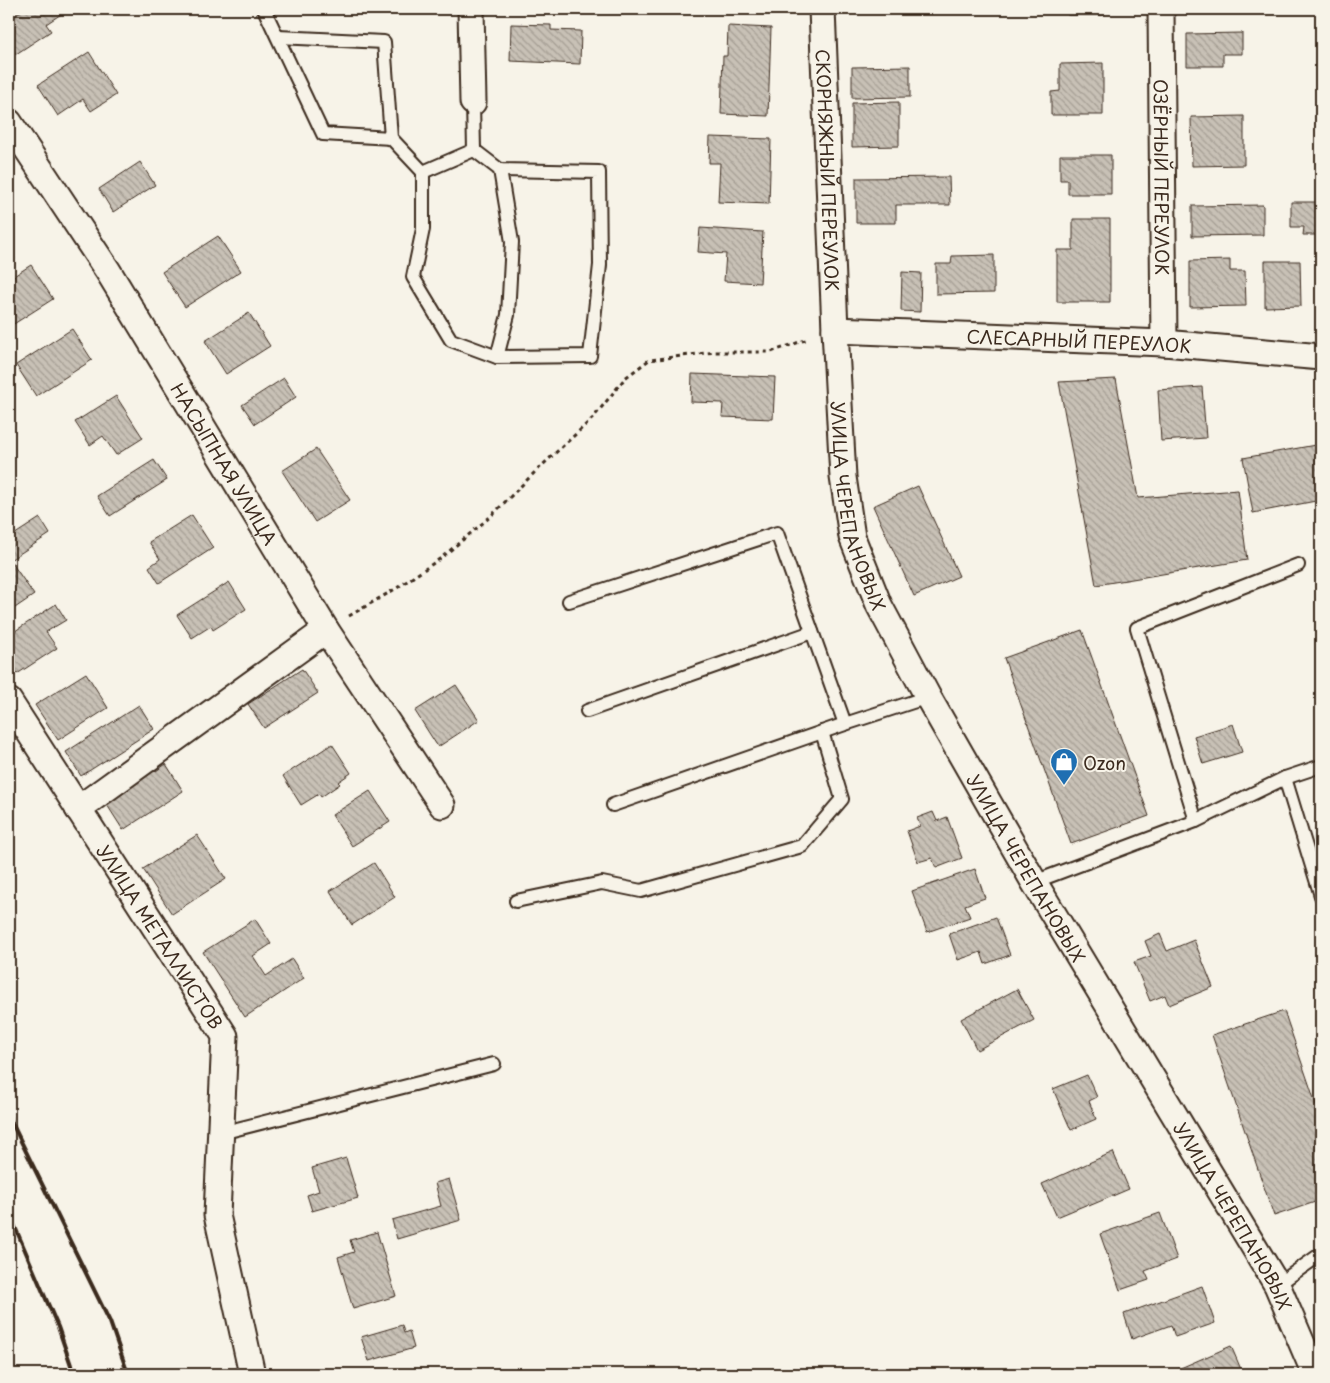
<svg xmlns="http://www.w3.org/2000/svg" width="1330" height="1383" font-family="'Playpen Sans',sans-serif">
  <style>
    .building { fill: url(#building-back-hatch); stroke: #3b2a1e }
    .lines { fill: none; stroke-linecap: round; stroke-linejoin: round }
    .service-casing { stroke: #3b2a1e; stroke-width: 16 }
    .minor-casing { stroke: #3b2a1e; stroke-width: 29 }
    .path { stroke: #3b2a1e; stroke-width: 3; stroke-dasharray: 4 4; stroke-linecap: butt }
    .service { stroke: #f7f3e8; stroke-width: 12 }
    .minor { stroke: #f7f3e8; stroke-width: 25 }
    .rail { stroke: #3b2a1e; stroke-width: 4 }
    .labels { text-anchor: middle; dominant-baseline: central; stroke-width: 4; stroke-linejoin: round; paint-order: stroke }
    .street-label { font-size: 18px; fill: #3b2a1e; stroke: #f7f3e8 }
    .poi-label { font-size: 18px; fill: #3b2a1e; stroke: #f7f3e8; text-anchor: start }
  </style>
  <defs>
    <pattern id="building-back-hatch" width="6" height="6" patternUnits="userSpaceOnUse" patternTransform="scale(1.25)"><rect width="6" height="6" fill="#c8c1b6"/><path d="M-1 5l2 2M0 0l6 6M5-1l2 2" fill="none" stroke="#a49d93"/></pattern>
  </defs>
  <rect width="100%" height="100%" fill="#f7f3e8"/>
  <filter id="ink" filterUnits="userSpaceOnUse"><feTurbulence type="fractalNoise" baseFrequency=".02" numOctaves="2"/><feDisplacementMap in="SourceGraphic" scale="10" xChannelSelector="R" yChannelSelector="G"/><feConvolveMatrix kernelMatrix="1 2 1 2 8 2 1 2 1" color-interpolation-filters="sRGB"/></filter>
  <g filter="url(#ink)">
    <!-- building -->
    <g class="building">
      <path d="M24 9H69L46 24 51 31 16 54 9 42V19Z"/>
      <path d="M716 9H768V13L716 11Z"/>
      <rect x="1068" y="9" width="35" height="6"/>
      <path d="M511 24 551 25V30L581 31 580 64 510 61Z"/>
      <path d="M728 26 771 28 768 116 721 114 723 56H727Z"/>
      <path d="M1242 33V54H1223V66H1187V34Z"/>
      <path d="M89 52 116 95 91 111 83 99 58 116 38 85Z"/>
      <path d="M1103 63V115H1051V92L1060 91V64Z"/>
      <path d="M910 66V97L852 98V67Z"/>
      <path d="M899 102V146L852 147V103Z"/>
      <path d="M1244 116V165L1192 166 1191 117Z"/>
      <path d="M710 137 771 139 769 204 718 202 720 163H709Z"/>
      <path d="M1060 155H1111V194H1068V180H1060Z"/>
      <path d="M140 162 155 185 113 212 99 189Z"/>
      <path d="M949 177 950 205H896V223H856V178Z"/>
      <path d="M1291 202H1321V235H1303L1304 227H1291Z"/>
      <path d="M1263 205V235L1192 236V206Z"/>
      <path d="M1073 219H1110V302H1057V250H1073Z"/>
      <path d="M700 228 763 232 760 283 724 281 726 254 698 252Z"/>
      <path d="M218 236 241 271 185 307 162 272Z"/>
      <path d="M9 250 15 259 9 263Z"/>
      <path d="M994 255V293L936 294V264H951L952 256Z"/>
      <path d="M1230 260V271H1245L1246 306 1190 307V261Z"/>
      <path d="M1265 261H1300L1301 306 1265 307Z"/>
      <path d="M31 265 53 299 9 327V279Z"/>
      <path d="M902 272 921 273 920 312 901 311Z"/>
      <path d="M249 313 270 346 226 374 205 341Z"/>
      <path d="M72 329 92 360 36 396 16 365Z"/>
      <path d="M692 374 775 377 773 419 722 417 723 403 691 402Z"/>
      <path d="M284 378 296 397 255 424 242 405Z"/>
      <path d="M1116 379 1138 498 1238 490 1247 560 1096 585 1059 382Z"/>
      <path d="M1202 387 1206 438 1161 441 1158 390Z"/>
      <path d="M116 396 143 438 116 455 103 436 90 445 75 422Z"/>
      <path d="M1321 444V500L1253 513 1243 458Z"/>
      <path d="M316 449 350 500 315 522 282 471Z"/>
      <path d="M154 460 167 480 110 516 97 496Z"/>
      <path d="M918 486 959 576 914 596 873 506Z"/>
      <path d="M192 515 213 548 159 583 149 567 160 559 149 542Z"/>
      <path d="M40 518 50 534 10 560 34 595 9 612V538Z"/>
      <path d="M229 582 246 609 213 630 211 626 192 638 177 615Z"/>
      <path d="M56 604 66 620 46 632 57 648 17 674 9 661V635Z"/>
      <path d="M1082 630 1149 816 1071 844 1004 658Z"/>
      <path d="M302 669 318 693 264 728 248 704Z"/>
      <path d="M86 673 108 708 58 740 35 705Z"/>
      <path d="M456 685 479 720 438 747 415 711Z"/>
      <path d="M139 705 154 729 81 776 66 752Z"/>
      <path d="M1233 724 1242 752 1203 764 1194 736Z"/>
      <path d="M332 744 351 773 338 782 340 784 321 797 319 794 301 805 283 776Z"/>
      <path d="M152 764 156 771 166 764 183 791 123 830 102 797Z"/>
      <path d="M370 791 390 822 352 846 332 815Z"/>
      <path d="M933 812 937 821 947 817 962 858 936 868 932 858 918 862 907 831 920 826 917 818Z"/>
      <path d="M197 835 226 879 172 914 143 869Z"/>
      <path d="M374 863 395 897 352 925 330 891Z"/>
      <path d="M975 869 985 898 965 905 970 917 927 932 912 891Z"/>
      <path d="M996 917 1010 955 985 964 981 952 958 960 949 934Z"/>
      <path d="M255 919 271 944 253 956 266 976 292 959 304 978 245 1017 203 952Z"/>
      <path d="M1160 934 1167 951 1194 940 1213 987 1169 1005 1165 995 1150 1001 1134 962 1151 956 1145 941Z"/>
      <path d="M1017 989 1034 1020 977 1050 961 1019Z"/>
      <path d="M1284 1011 1321 1119V1200L1274 1216 1212 1035Z"/>
      <path d="M1087 1075 1097 1097 1089 1101 1096 1119 1071 1130 1053 1089Z"/>
      <path d="M1113 1152 1129 1189 1089 1206 1088 1204 1057 1217 1042 1184Z"/>
      <path d="M346 1158 358 1198 312 1211 307 1195 319 1191 312 1168Z"/>
      <path d="M449 1179 461 1220 397 1239 392 1220 441 1206 435 1183Z"/>
      <path d="M1160 1213 1177 1259 1145 1271 1149 1280 1120 1290 1100 1234Z"/>
      <path d="M377 1232 396 1296 353 1309 338 1257 354 1252 350 1240Z"/>
      <path d="M1202 1286 1215 1323 1175 1337 1171 1325 1132 1339 1124 1314Z"/>
      <path d="M402 1325 404 1333 409 1331 414 1348 369 1361 361 1337Z"/>
      <path d="M1231 1346 1243 1374H1178L1176 1370Z"/>
    </g>
    <g class="lines">
      <defs>
        <g id="service">
          <path d="M264 9 323 134 391 138"/>
          <path d="M278 37 384 42 391 138 423 172V229L413 277 451 340 497 357 590 356 600 265 599 172 500 170 474 150 423 172"/>
          <path d="M473 102 474 150"/>
          <path d="M497 357 508 315 512 242 500 170"/>
          <path d="M569 601 777 533 845 724"/>
          <path d="M587 711 812 632"/>
          <path d="M1285 778 1321 896"/>
          <path d="M613 805 845 724 928 697"/>
          <path d="M1196 821 1137 628 1298 565"/>
          <path d="M1034 882 1196 821 1285 778 1321 766"/>
          <path d="M516 901 602 883 641 891 802 846 842 799 822 732"/>
          <path d="M221 1133 494 1064"/>
          <path d="M1277 1285 1321 1254"/>
        </g>
        <g id="minor">
          <path d="M471 9 473 102"/>
          <path id="s1" d="M822 9 835 330 843 477 852 537 879 605 928 697 1034 882 1277 1285 1315 1374"/>
          <path id="s2" d="M1161 9 1164 343"/>
          <path id="s3" d="M9 122 108 271 326 630 442 805"/>
          <path id="s4" d="M835 330 1164 343 1321 357"/>
          <path id="s5" d="M9 701 225 1036 217 1215 252 1374"/>
          <path d="M78 809 326 630"/>
        </g>
      </defs>
      <!-- service casing -->
      <use href="#service" class="service-casing"/>
      <!-- minor casing -->
      <use href="#minor" class="minor-casing"/>
      <!-- path -->
      <path class="path" d="M349 616 397 588 441 558 490 517 535 472 593 418 625 378 649 360 715 352H771L808 339"/>
      <!-- service -->
      <use href="#service" class="service"/>
      <!-- minor -->
      <use href="#minor" class="minor"/>
      <!-- rail -->
      <g class="rail">
        <path d="M9 1117 110 1322 128 1374"/>
        <path d="M9 1213 58 1327 74 1374"/>
      </g>
    </g>
  </g>
  <!-- icons -->
  <defs>
    <symbol id="shop-pin" viewBox="-11 -11 22 30"><path d="M0 17L-7.5 6A9.5 9.5 0 1 1 7.5 6Z" fill="#1f6fb2" stroke="#f7f3e8"/><path d="M-5-2.5h2.3a2.7 3.5 0 0 1 5.4 0H5L5.5 6h-11ZM-1.5-2.5h3a1.5 2.3 0 0 0-3 0Z" fill="#fff"/></symbol>
  </defs>
  <g fill-rule="evenodd">
    <use href="#shop-pin" x="1048" y="746" width="32" height="43"/>
  </g>
  <g class="labels">
    <!-- street labels -->
    <g class="street-label">
      <text stroke="none"><textPath href="#s1" startOffset="161">СКОРНЯЖНЫЙ ПЕРЕУЛОК</textPath></text>
      <text stroke="none"><textPath href="#s2" startOffset="168">ОЗЁРНЫЙ ПЕРЕУЛОК</textPath></text>
      <text stroke="none"><textPath href="#s4" startOffset="244">СЛЕСАРНЫЙ ПЕРЕУЛОК</textPath></text>
      <text stroke="none"><textPath href="#s3" startOffset="404">НАСЫПНАЯ УЛИЦА</textPath></text>
      <text stroke="none"><textPath href="#s1" startOffset="500">УЛИЦА ЧЕРЕПАНОВЫХ</textPath></text>
      <text stroke="none"><textPath href="#s1" startOffset="904">УЛИЦА ЧЕРЕПАНОВЫХ</textPath></text>
      <text stroke="none"><textPath href="#s5" startOffset="280">УЛИЦА МЕТАЛЛИСТОВ</textPath></text>
      <text stroke="none"><textPath href="#s1" startOffset="1309">УЛИЦА ЧЕРЕПАНОВЫХ</textPath></text>
    </g>
    <!-- poi labels -->
    <g class="poi-label">
      <text x="1083" y="762">Ozon</text>
    </g>
  </g>
  <!-- margin -->
  <rect width="1330" height="1383" fill="none" stroke="#f7f3e8" stroke-width="30"/>
  <rect x="15" y="15" width="1300" height="1353" fill="none" stroke="#3b2a1e" stroke-width="2" filter="url(#ink)"/>
</svg>
